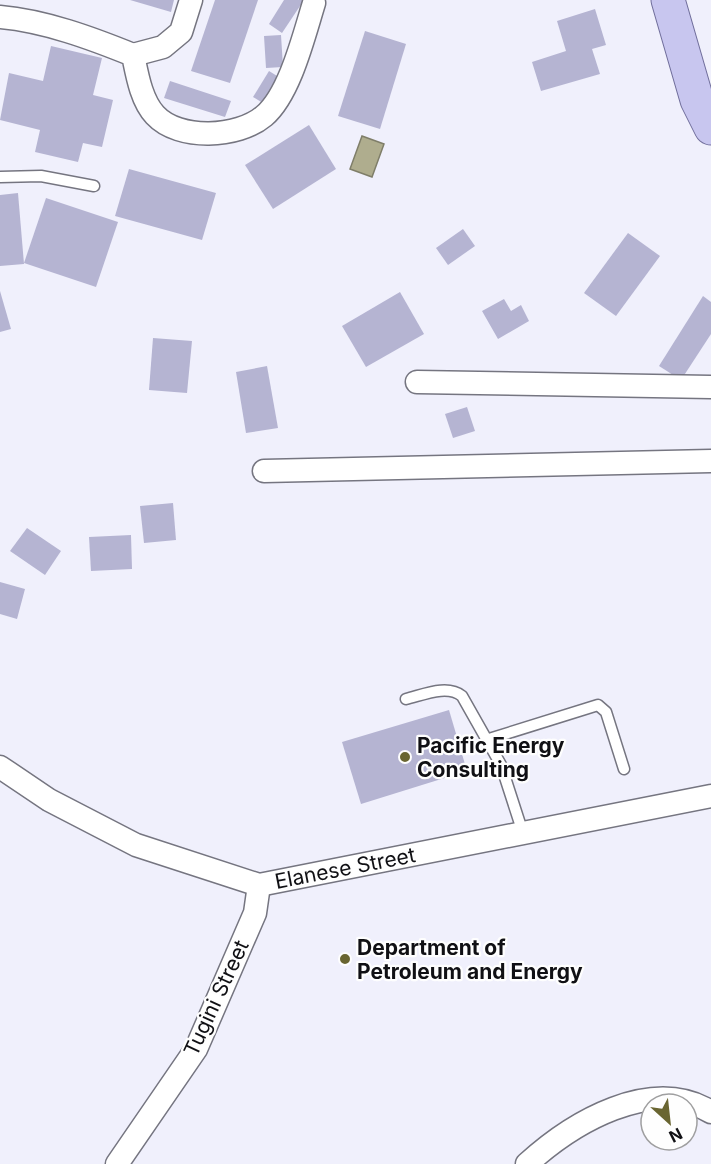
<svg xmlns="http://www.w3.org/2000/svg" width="711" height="1164" font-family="Inter,sans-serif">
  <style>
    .water { fill: #afad8e; stroke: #7f7e69; stroke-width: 1.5 }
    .building { fill: #b5b4d2 }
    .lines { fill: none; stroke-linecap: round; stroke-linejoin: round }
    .service-casing { stroke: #757580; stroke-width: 13 }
    .minor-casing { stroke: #757580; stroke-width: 25 }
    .primary-casing { stroke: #706e9b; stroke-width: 35 }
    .service { stroke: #fff; stroke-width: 10 }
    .minor { stroke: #fff; stroke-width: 22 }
    .primary { stroke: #c8c6ef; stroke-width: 33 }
    .poi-dot { fill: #696531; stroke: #fefefe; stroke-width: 2 }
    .labels { text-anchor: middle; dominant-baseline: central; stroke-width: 4.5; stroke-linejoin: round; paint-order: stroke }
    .poi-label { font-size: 21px; font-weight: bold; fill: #101014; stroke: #fefefe; text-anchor: start }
    .street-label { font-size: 21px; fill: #101014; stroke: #fefefe }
  </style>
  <rect width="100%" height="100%" fill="#f0f0fc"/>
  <!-- water -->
  <path class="water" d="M362 136 384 144 372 177 350 169Z"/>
  <!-- building -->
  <g class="building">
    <path d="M130 0H174L171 12Z"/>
    <path d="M215 0H258L230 83 191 71Z"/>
    <path d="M284 0H304L282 33 269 24Z"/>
    <path d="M595 9 606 45 592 49 600 74 541 91 532 62 566 51 557 21Z"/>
    <path d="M365 31 406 44 380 129 338 116Z"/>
    <path d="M281 35 283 67 266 68 264 36Z"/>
    <path d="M51 46 102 58 93 95 113 100 102 147 83 143 78 162 35 152 40 130 0 120 9 73 43 81Z"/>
    <path d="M269 71 282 79 266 105 253 97Z"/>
    <path d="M170 81 231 101 225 117 164 98Z"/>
    <path d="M309 125 336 169 273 209 245 165Z"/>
    <path d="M129 169 216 193 202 240 115 216Z"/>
    <path d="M18 193 24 264 0 266V195Z"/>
    <path d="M46 198 118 222 96 287 24 263Z"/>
    <path d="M463 229 475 246 448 265 436 248Z"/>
    <path d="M628 233 660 256 616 316 584 293Z"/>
    <path d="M0 291 11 329 0 332Z"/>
    <path d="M400 292 424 334 366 367 342 326Z"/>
    <path d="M703 296 711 302V334L681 380 659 366Z"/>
    <path d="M504 299 511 311 521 305 529 321 498 339 482 311Z"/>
    <path d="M153 338 192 341 187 393 149 390Z"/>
    <path d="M267 366 278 428 246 433 236 372Z"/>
    <path d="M467 407 475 431 453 438 445 414Z"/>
    <path d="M173 503 176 540 144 543 140 506Z"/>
    <path d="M27 528 61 551 45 575 10 551Z"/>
    <path d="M131 535 132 569 91 571 89 537Z"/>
    <path d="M0 582 25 589 17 619 0 614Z"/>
    <path d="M449 710 467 771 361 804 342 742Z"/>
  </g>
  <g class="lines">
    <defs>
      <g id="service">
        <path d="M0 177 41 176 94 186"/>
        <path d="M406 699C423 695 447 684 462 696L501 765 523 833"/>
        <path d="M489 739 598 705 606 712 624 769"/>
      </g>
      <g id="minor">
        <path d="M0 17C45 21 91 38 133 55 137 74 141 100 155 115 179 141 238 138 264 116 290 94 304 35 314 3"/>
        <path d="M133 55 163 47 181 32 191 0"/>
        <path d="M417 382 711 387"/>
        <path d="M264 471 711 461"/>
        <path d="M0 767 49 800 136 845 259 885 711 796"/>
        <path d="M117 1164 196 1049 255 913 259 885"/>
        <path d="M527 1164C572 1123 651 1075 711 1112"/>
      </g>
      <path id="primary" d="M668 0 697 100 711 128"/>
    </defs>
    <!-- service casing -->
    <use href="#service" class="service-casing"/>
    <!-- minor casing -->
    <use href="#minor" class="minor-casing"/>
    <!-- primary casing -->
    <use href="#primary" class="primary-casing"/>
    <!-- service -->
    <use href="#service" class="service"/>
    <!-- minor -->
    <use href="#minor" class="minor"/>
    <!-- primary -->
    <use href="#primary" class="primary"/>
  </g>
  <!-- markers -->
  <g class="poi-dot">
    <circle cx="405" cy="757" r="6"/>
    <circle cx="345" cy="959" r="6"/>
  </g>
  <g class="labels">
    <!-- poi labels -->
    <g class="poi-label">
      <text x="417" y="745">Pacific Energy<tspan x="417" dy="24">Consulting</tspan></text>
      <text x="357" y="947">Department of<tspan x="357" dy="24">Petroleum and Energy</tspan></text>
    </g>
    <!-- street labels -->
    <g class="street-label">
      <text transform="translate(345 868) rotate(-11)">Elanese Street</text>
      <text transform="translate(216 998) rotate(-65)">Tugini Street</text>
    </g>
  </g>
  <!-- north arrow -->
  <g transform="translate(669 1122) rotate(153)"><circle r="28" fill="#fefefe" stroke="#9f9fa0" stroke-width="1.5"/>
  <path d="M0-4.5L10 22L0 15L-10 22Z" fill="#696531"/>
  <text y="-9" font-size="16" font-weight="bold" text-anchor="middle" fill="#101014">N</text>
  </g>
</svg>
